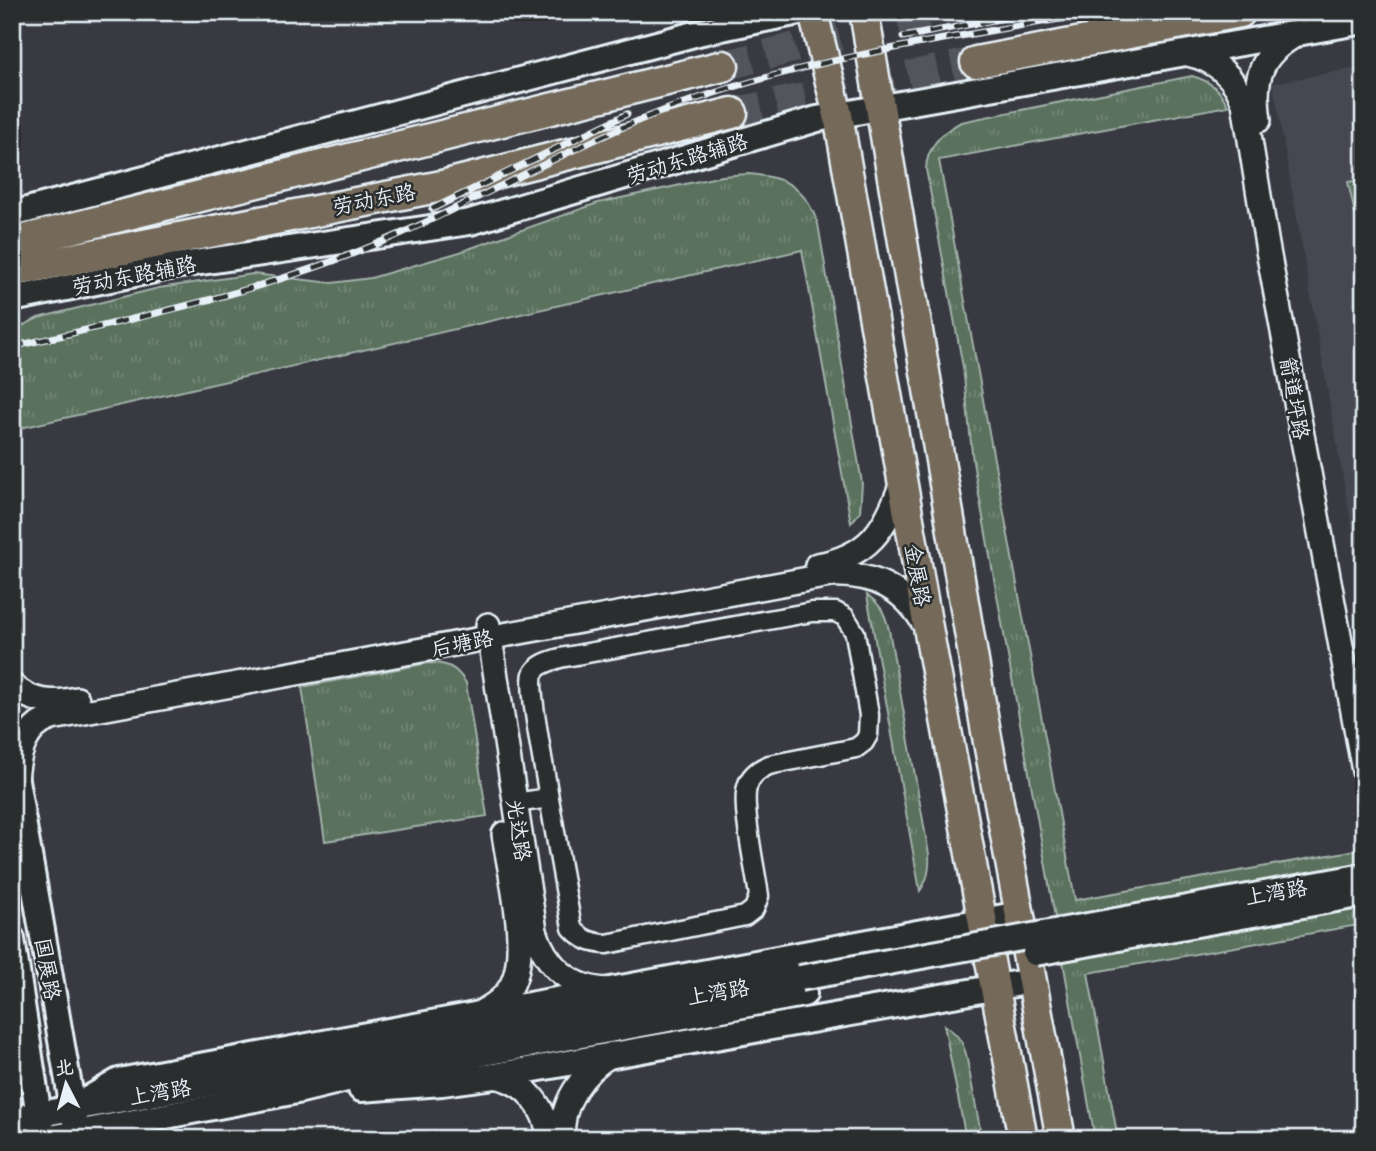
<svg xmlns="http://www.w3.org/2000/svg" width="1376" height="1151" font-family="Delius,'LXGW WenKai TC',sans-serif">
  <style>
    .built { fill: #464751 }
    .grass { fill: #5a715d; stroke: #a1b1aa; stroke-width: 2 }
    .park { fill: url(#park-tufts); stroke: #a1b1aa; stroke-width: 2 }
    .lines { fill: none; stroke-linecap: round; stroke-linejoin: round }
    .trunk-tunnel { stroke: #53555c; stroke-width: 30; stroke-dasharray: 30 15; stroke-linecap: butt }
    .minor-casing { stroke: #e8f1f8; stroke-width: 23 }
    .tertiary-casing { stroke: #e8f1f8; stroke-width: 28 }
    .secondary-casing { stroke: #e8f1f8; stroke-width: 30 }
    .primary-casing { stroke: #e8f1f8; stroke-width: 33 }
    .trunk-casing { stroke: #e8f1f8; stroke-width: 35 }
    .minor { stroke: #2a2d2e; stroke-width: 18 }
    .tertiary { stroke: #2a2d2e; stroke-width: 23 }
    .secondary { stroke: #2a2d2e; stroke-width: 24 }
    .primary { stroke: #746a5a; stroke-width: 28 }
    .trunk { stroke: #746a5a; stroke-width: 30 }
    .rail-casing { stroke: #e8f1f8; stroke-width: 7 }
    .rail { stroke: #2a2d2e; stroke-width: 4.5; stroke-dasharray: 13; stroke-linecap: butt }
    .secondary-bridge-casing { stroke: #e8f1f8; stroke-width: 30; stroke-linecap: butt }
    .secondary-bridge { stroke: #2a2d2e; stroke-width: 24 }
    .labels { text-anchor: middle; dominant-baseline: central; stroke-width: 5; stroke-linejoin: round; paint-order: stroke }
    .street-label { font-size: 21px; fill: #e8f1f8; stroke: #2a2d2e }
  </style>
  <defs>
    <pattern id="park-tufts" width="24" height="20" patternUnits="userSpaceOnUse" patternTransform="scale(1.75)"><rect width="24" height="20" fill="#5a715d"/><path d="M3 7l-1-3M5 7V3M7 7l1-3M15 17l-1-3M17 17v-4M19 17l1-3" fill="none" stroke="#728675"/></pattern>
  </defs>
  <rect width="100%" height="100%" fill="#393a41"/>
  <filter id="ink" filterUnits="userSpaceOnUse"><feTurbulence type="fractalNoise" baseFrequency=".0143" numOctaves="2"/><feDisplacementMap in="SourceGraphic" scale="14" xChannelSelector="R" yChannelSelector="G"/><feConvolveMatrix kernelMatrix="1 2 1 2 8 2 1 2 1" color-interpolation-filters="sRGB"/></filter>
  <g filter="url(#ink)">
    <!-- built -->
    <path class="built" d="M1364 67V596L1273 83Z"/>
    <!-- grass -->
    <path class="grass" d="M1364 179V213L1355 214 1348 182Z"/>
    <!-- park -->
    <g class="park">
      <path d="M1192 76C1210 81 1220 89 1228 106L939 160 1075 900 1363 849 1364 924 1088 973 1118 1139H1095L973 462 963 367 926 169C927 147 942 132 961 122Z"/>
      <path d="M748 174C787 177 805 187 818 224L862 483 860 512 851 523 802 250 12 430V331L38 318 159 288 253 274 332 283 371 278 460 252 598 203 722 176Z"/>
      <path d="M867 595C881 604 885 614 889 630L929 854C930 869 928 879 920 891Z"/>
      <path d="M429 663C447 663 456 667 466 683L487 816 325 841 302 687Z"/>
      <path d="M944 1025C956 1033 962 1040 966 1054L982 1139H966Z"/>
    </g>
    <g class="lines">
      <!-- trunk-tunnel -->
      <g class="trunk-tunnel">
        <path d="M723 66 932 12"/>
        <path d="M732 113 976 62"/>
      </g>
      <defs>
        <path id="minor" d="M515 803 549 798 572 928C583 940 591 943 607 944L745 916 754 909 759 896C756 872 741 806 747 787 750 775 759 769 769 765L856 748 864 742 868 735 869 715 855 633 845 617 836 612H812L560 658C551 661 537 664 533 674 528 690 546 776 549 798"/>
        <g id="tertiary">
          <path d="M1188 54C1216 60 1234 76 1244 103L1267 245 1364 771"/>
          <path d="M1259 120C1253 80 1259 55 1296 35"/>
          <path d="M817 565C869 556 885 530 902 483"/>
          <path d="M488 625 535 931C545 965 571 989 608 990"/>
          <path d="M12 685C32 703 52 704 77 699"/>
          <path d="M16 780C18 754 25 726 52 718L830 575C874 573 906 589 927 629"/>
          <path d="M476 1015C489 1008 502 1001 510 988 531 954 510 875 504 834"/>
          <path d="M494 1076C527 1082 545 1107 550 1139"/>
          <path d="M563 1139C559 1104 583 1071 612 1054"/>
        </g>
        <g id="secondary">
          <path d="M12 214 702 32 799 12"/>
          <path d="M12 299 174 266 470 222 817 119 1364 21"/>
          <path d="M12 757 75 1121"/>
          <path d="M12 939 41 1129"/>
          <path d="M361 1089 442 1083 494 1076 1032 981"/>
          <path d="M73 1108 119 1081 1020 914"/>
          <path d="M12 1119 800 978"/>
          <path d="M45 1139 297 1091 359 1076 804 994"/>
        </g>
        <g id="primary">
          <path d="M813 12 838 115 929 633 1023 1139"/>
          <path d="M864 12 985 726 1061 1139"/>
        </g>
        <g id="trunk">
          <path d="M976 62 1240 12"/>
          <path d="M12 243 723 66"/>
          <path d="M12 271 442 186 732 113"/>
        </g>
      </defs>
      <!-- minor casing -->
      <use href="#minor" class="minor-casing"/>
      <!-- tertiary casing -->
      <use href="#tertiary" class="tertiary-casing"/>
      <!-- secondary casing -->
      <use href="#secondary" class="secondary-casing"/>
      <!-- primary casing -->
      <use href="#primary" class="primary-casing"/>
      <!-- trunk casing -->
      <use href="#trunk" class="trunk-casing"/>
      <!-- minor -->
      <use href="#minor" class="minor"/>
      <!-- tertiary -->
      <use href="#tertiary" class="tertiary"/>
      <!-- secondary -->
      <use href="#secondary" class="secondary"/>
      <!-- primary -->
      <use href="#primary" class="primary"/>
      <!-- trunk -->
      <use href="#trunk" class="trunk"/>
      <defs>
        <g id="rail">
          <path d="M903 37 1037 12"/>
          <path d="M432 209 627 114"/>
          <path d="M12 347C136 318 259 293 377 244 483 200 582 138 690 101 823 55 963 36 1100 12"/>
        </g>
      </defs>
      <!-- rail casing -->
      <use href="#rail" class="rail-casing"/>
      <!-- rail -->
      <use href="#rail" class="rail"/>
      <defs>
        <g id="secondary-bridge">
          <path d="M1035 953 1364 894"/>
          <path d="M800 978 1364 876"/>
        </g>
      </defs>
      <!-- secondary-bridge casing -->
      <use href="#secondary-bridge" class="secondary-bridge-casing"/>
      <!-- secondary-bridge -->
      <use href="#secondary-bridge" class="secondary-bridge"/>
    </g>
  </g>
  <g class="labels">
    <!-- street labels -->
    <g class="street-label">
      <text transform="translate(687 158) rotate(-17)">劳动东路辅路</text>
      <text transform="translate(374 199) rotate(-11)">劳动东路</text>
      <text transform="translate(134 275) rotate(-11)">劳动东路辅路</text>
      <text transform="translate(1295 398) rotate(80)">箭道坪路</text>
      <text transform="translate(918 575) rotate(80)">金展路</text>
      <text transform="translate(462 643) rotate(-11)">后塘路</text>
      <text transform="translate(519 830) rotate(81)">光达路</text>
      <text transform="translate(1276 892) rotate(-10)">上湾路</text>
      <text transform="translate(48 969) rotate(80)">国展路</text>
      <text transform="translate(718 992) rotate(-10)">上湾路</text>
      <text transform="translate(160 1092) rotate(-10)">上湾路</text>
    </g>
  </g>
  <!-- margin -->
  <rect width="1376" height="1151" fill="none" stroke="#2a2d2e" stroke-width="42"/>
  <rect x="21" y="21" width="1334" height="1109" fill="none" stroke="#e8f1f8" stroke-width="2.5" filter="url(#ink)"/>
  <!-- north arrow -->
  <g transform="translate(66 1084) rotate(354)" stroke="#2a2d2e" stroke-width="5" paint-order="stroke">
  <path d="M0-5L12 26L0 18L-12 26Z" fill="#e8f1f8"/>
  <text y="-10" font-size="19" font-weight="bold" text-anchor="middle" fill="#e8f1f8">北</text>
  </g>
</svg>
